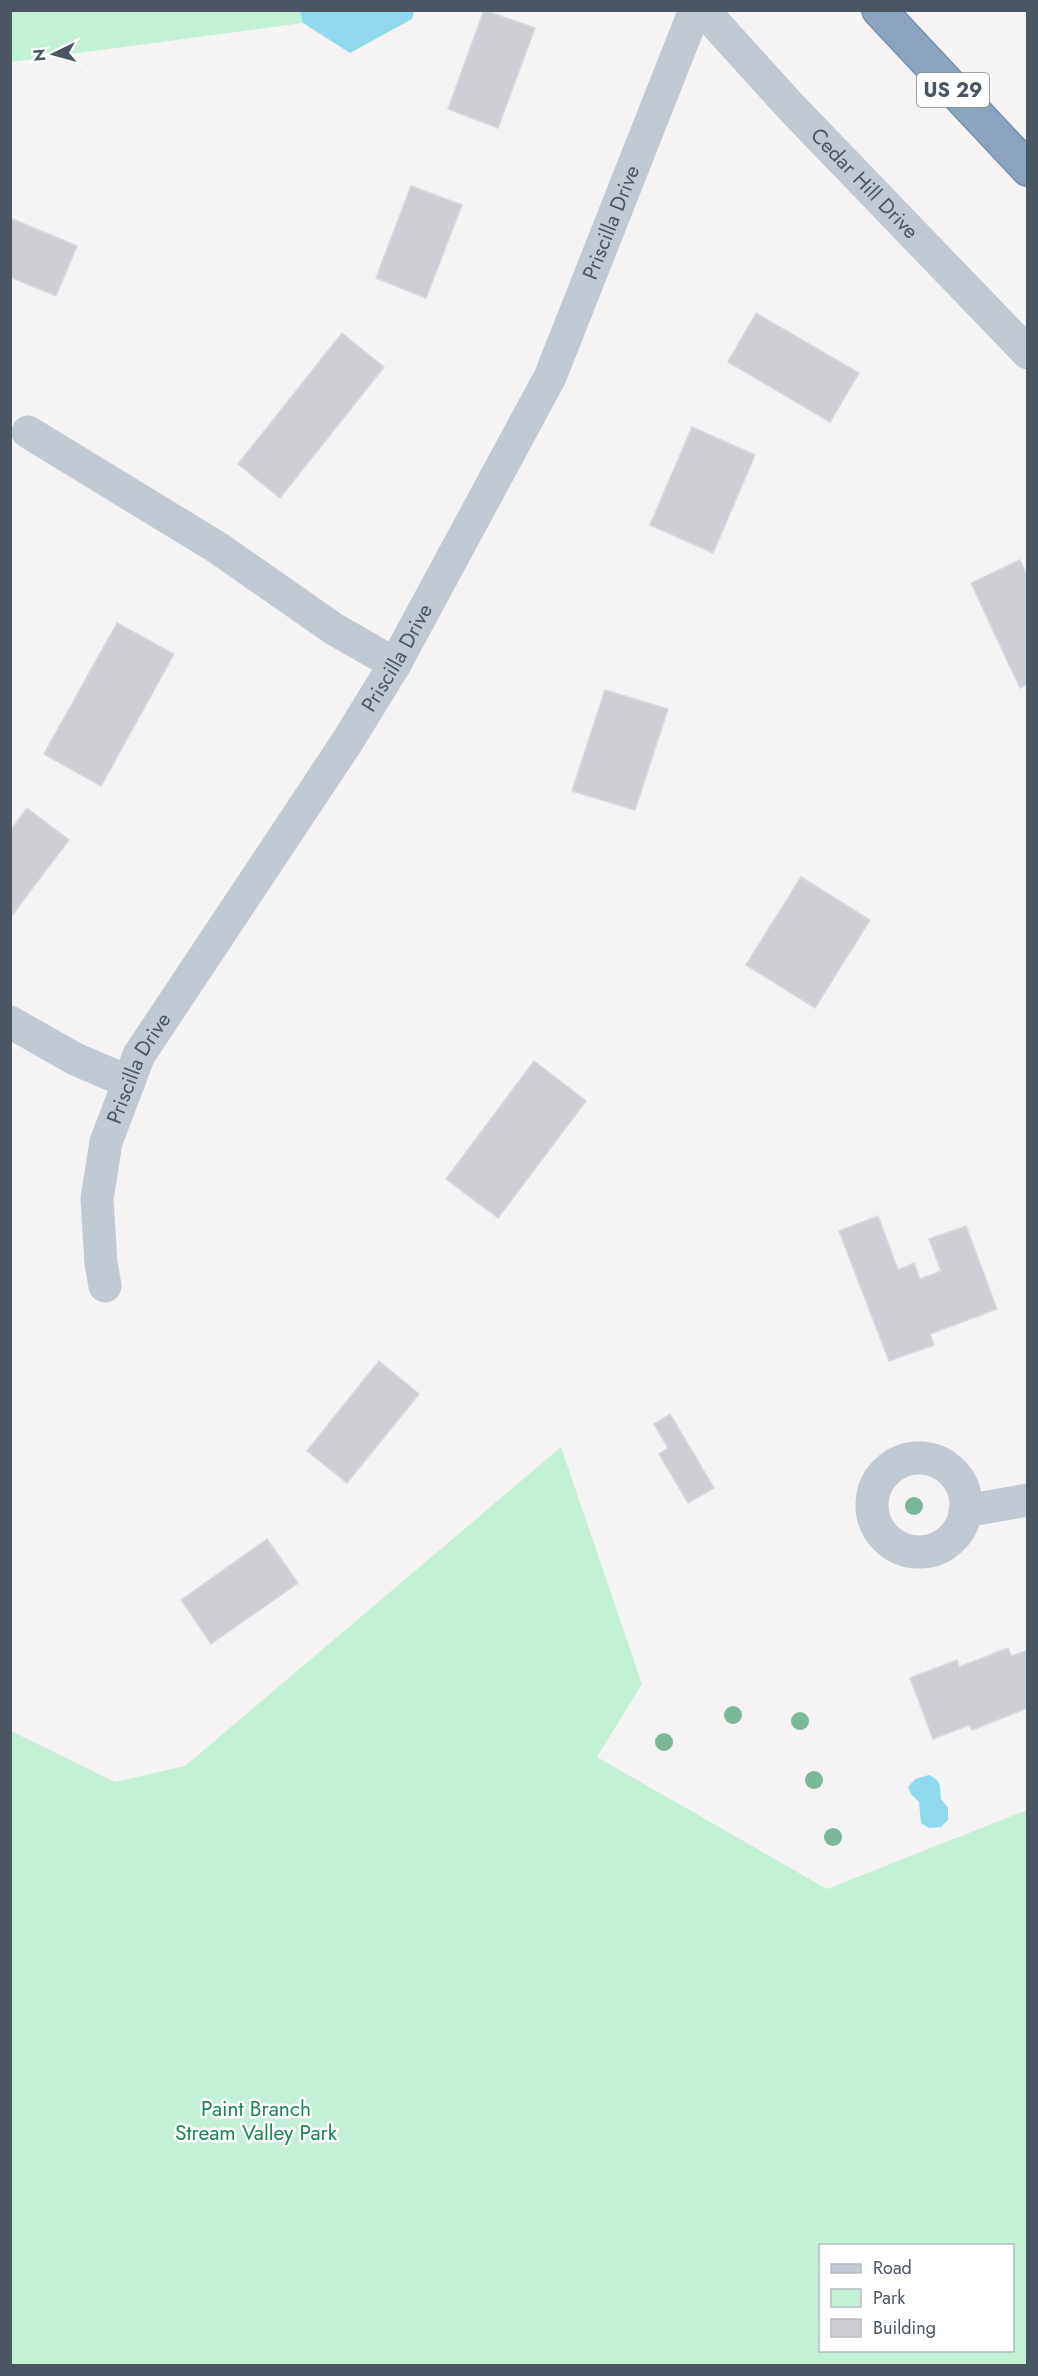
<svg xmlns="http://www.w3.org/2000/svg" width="1038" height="2376" font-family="Jost,sans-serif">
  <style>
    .green { fill: #c3f1d5; fill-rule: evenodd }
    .water { fill: #90daee }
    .building { fill: #cdcfd5; stroke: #d7d9de; stroke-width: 1.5 }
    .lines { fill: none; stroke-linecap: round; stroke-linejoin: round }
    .highway-casing { stroke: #7690ad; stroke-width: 36 }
    .minor { stroke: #c1cad2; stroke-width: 33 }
    .highway { stroke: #8ba5c1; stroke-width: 33 }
    .tree { fill: #7bb799 }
    .labels { text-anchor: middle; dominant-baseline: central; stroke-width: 5; stroke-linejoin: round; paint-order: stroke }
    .shield { fill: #fff; stroke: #808990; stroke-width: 1.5 }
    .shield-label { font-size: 20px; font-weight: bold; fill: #4a5661 }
    .street-label { font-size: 21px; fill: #4a5661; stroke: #fff }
    .park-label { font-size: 21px; fill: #17864f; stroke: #fff }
  </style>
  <rect width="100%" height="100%" fill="#f5f3f3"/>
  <!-- green -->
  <g class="green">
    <path d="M300 10 303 23 11 62 10 11Z"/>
    <path d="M561 1447 642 1684 597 1757 827 1889 1027 1810V2365H11V1731L115 1782 185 1766ZM820 2246H1012V2350H820Z"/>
  </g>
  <!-- water -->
  <g class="water">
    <path d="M300 11V10L414 11 412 19 350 53 303 23Z"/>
    <path d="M929 1775C942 1781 940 1787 941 1799L948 1808V1820L941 1827 929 1828 921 1823 919 1802 911 1794 908 1787 915 1779Z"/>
  </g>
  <!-- building -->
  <g class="building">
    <path d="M484 10 535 28 498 128 448 109Z"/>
    <path d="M411 186 462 205 426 298 376 278Z"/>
    <path d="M10 218 77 246 56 296 10 277Z"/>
    <path d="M756 313 859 373 830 422 728 362Z"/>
    <path d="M342 333 384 367 280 498 238 464Z"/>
    <path d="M692 427 755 455 713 553 650 525Z"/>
    <path d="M1020 560 1028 577V684L1020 688 971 583Z"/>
    <path d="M117 623 174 654 101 786 44 754Z"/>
    <path d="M605 690 668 709 635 810 572 791Z"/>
    <path d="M27 808 69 840 10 918V831Z"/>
    <path d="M801 877 870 920 815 1008 746 965Z"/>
    <path d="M534 1061 586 1101 498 1218 446 1179Z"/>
    <path d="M878 1216 898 1270 914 1263 920 1279 941 1271 929 1239 966 1226 997 1309 930 1334 934 1345 889 1361 839 1231Z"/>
    <path d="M379 1361 419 1394 347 1483 307 1451Z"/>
    <path d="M670 1414 714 1488 688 1503 659 1454 668 1448 654 1424Z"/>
    <path d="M267 1539 298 1583 211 1644 181 1600Z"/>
    <path d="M1008 1648 1011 1656 1028 1650V1708L972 1730 969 1725 933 1739 910 1678 957 1660 959 1667Z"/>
  </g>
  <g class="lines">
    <defs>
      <path id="highway" d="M879 10 1028 169"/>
    </defs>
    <!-- highway casing -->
    <use href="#highway" class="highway-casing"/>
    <!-- minor -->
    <g class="minor">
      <path id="s1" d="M703 10 791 107 1028 353"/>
      <path d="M28 432 218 548 334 629 395 664"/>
      <path d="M10 1022 75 1059 129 1082"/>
      <path id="s2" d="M105 1286 101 1263 97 1199 106 1142 139 1055 347 742 395 664 550 377 695 10"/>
      <circle cx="919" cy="1505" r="47"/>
      <path d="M965 1511 1028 1500"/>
    </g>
    <!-- highway -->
    <use href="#highway" class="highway"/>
  </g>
  <!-- trees -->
  <g class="tree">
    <circle cx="914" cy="1506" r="9"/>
    <circle cx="733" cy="1715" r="9"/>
    <circle cx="800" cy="1721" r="9"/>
    <circle cx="664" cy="1742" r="9"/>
    <circle cx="814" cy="1780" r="9"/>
    <circle cx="833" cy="1837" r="9"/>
  </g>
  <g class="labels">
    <!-- shield labels -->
    <rect class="shield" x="917" y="73" width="72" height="34" rx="4.5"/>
    <g class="shield-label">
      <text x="953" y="90">US 29</text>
    </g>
    <!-- street labels -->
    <g class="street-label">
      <text stroke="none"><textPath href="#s1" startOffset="237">Cedar Hill Drive</textPath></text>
      <text stroke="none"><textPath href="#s2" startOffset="1198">Priscilla Drive</textPath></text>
      <text stroke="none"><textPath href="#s2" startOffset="712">Priscilla Drive</textPath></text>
      <text stroke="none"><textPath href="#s2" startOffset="226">Priscilla Drive</textPath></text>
    </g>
    <!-- park labels -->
    <g class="park-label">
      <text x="256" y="2109">Paint Branch<tspan x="256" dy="24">Stream Valley Park</tspan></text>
    </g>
  </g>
  <!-- border -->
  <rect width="1038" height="2376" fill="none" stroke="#4a5661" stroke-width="24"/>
  <!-- legend -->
  <rect x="819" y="2244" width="195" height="108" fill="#ffffff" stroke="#b7bbc0" stroke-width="1.5"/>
  <rect x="831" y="2264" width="30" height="9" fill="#c1cad2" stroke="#b7bbc0" stroke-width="1.5"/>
  <text x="873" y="2274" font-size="18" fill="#4a5661">Road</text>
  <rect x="831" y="2289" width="30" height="18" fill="#c3f1d5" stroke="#b7bbc0" stroke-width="1.5"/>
  <text x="873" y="2304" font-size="18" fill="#4a5661">Park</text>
  <rect x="831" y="2319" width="30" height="18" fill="#cdcfd5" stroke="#b7bbc0" stroke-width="1.5"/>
  <text x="873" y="2334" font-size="18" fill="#4a5661">Building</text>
  <!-- north arrow -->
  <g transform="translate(54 54) rotate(265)" stroke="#ffffff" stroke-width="4.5" paint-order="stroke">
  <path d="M0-4.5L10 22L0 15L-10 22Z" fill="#4a5661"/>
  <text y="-9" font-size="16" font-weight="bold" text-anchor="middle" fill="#4a5661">N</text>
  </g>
</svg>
